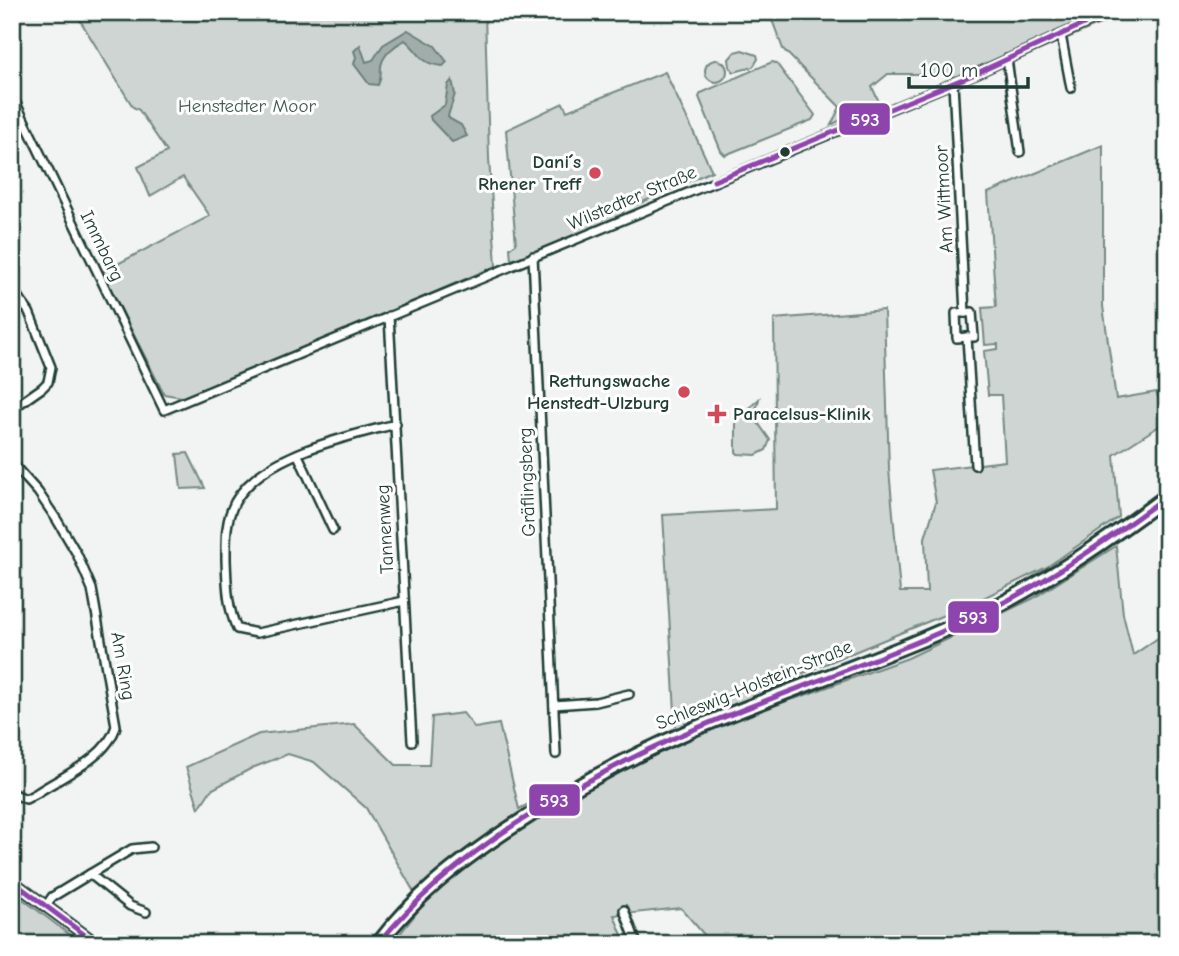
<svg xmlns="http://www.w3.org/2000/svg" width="1179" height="956" font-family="'Comic Neue',sans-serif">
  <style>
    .green { fill: #ced5d3; stroke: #768984; stroke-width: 2 }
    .water { fill: #a1adaa; stroke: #6d807b; stroke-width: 2 }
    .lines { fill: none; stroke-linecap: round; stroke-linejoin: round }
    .minor-casing { stroke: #1f3d34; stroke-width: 12 }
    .tertiary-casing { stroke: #1f3d34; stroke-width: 14 }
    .primary-casing { stroke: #1f3d34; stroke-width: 18 }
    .minor { stroke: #fff; stroke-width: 7 }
    .tertiary { stroke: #fff; stroke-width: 9 }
    .primary { stroke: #fff; stroke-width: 12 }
    .bus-1-casing { stroke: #fff; stroke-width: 10 }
    .bus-1 { stroke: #8e44ad; stroke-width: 5 }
    .bus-dot { fill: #1f3d34; stroke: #fff; stroke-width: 2.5 }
    .poi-dot { fill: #d1495b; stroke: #fff; stroke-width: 2.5 }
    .labels { text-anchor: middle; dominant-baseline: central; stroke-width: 6; stroke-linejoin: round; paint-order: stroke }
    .park-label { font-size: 19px; fill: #425b54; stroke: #fff }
    .poi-label { font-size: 19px; font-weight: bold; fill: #1f3d34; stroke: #fff; text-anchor: end }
    .street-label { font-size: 19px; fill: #1f3d34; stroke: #fff }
    .line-badge { stroke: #fff; stroke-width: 2.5 }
    .badge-label { font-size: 19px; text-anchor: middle; font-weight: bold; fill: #fff }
  </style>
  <rect width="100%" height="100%" fill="#f2f3f3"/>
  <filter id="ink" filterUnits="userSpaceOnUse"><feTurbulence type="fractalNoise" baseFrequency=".0143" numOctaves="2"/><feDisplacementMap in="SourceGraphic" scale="14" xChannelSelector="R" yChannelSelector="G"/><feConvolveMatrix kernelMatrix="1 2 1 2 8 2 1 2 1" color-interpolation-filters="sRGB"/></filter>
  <g filter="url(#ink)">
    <!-- green -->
    <g class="green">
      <path d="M75 12H485L489 158 496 266 188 398 164 394 102 272 210 216 183 177 150 196 138 167 167 152 139 110 133 107Z"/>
      <path d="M769 12H1128L969 80 943 74H888L872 87 882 108 854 121 849 116 831 125 840 107 783 49Z"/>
      <path d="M742 50 757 55 758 59 753 67 734 72 730 67 729 59 735 52Z"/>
      <circle cx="716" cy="71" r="11"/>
      <path d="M772 62 776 63 815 115 812 120 725 155 721 151 699 97 701 93Z"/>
      <path d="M665 72 712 171 634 206 624 202 623 214 559 243 511 260 510 248 516 244 506 130 563 103 567 111Z"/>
      <path d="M1103 145V306L1116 399 1156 392 1167 418V421L1114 455 1119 517 1047 567 973 603 794 677V699L908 658 1032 599 1116 546 1123 614 1133 655 1167 632V944H708L707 938 681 908 614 915 624 940 622 944H392L422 906 366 808 314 762 288 754 252 768 211 790 199 808 186 767 259 734 354 724 396 765H429L432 717 463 713 475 728 499 724 519 809 676 728 663 515 776 509 774 319 884 310 889 469 900 592H927L925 538 936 502 930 470 1005 461 1001 395H988L984 351 998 349V344L985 345 982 308 996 307 988 193Z"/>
      <path d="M759 399 754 417 770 440 766 450 756 455 738 454 736 452V420Z"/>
      <path d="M188 453 205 488 181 489 177 454Z"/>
      <path d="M12 891 82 944H12Z"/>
    </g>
    <!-- water -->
    <g class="water">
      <path d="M408 30 435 46 447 62 443 66C419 64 421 53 405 40 395 45 382 55 381 67 380 75 382 77 378 85L369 84 354 64 356 57 354 51 360 45 366 62 373 60 383 45Z"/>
      <path d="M452 80 455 94 448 116 450 119 461 125 467 136 452 142 431 120 430 116 445 105 448 85Z"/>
    </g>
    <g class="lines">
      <defs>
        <g id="minor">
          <path d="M1061 35 1071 88"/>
          <path d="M1007 59 1020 152"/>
          <path d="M953 83 965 313H956L957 338 967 337 975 465"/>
          <path d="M12 95 164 410 975 74 1111 12"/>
          <path d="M533 256 556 754"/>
          <path d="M12 289 29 312 51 367 48 382 42 388 12 409"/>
          <path d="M965 313 972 312 974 337H967"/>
          <path d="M389 316 412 741"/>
          <path d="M396 424C346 437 262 454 235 502 225 521 226 540 226 560 227 584 227 607 237 629L257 633 404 601"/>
          <path d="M298 455 333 530"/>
          <path d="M12 463 38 492 57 520 77 554 92 589 116 726C108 757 63 776 37 793L26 799 12 793"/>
          <path d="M554 705 596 702 629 694"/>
          <path d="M46 906 52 897 90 874"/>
          <path d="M624 910 637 944"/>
          <path d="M146 912 130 906 90 874 132 849 151 847"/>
        </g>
        <path id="tertiary" d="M12 881 97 944"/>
        <path id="primary" d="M378 944C415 896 455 865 504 832 564 792 628 757 694 729 792 688 893 655 989 610 1052 579 1111 538 1167 496"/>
      </defs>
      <!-- minor casing -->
      <use href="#minor" class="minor-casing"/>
      <!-- tertiary casing -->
      <use href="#tertiary" class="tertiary-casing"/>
      <!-- primary casing -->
      <use href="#primary" class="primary-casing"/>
      <!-- minor -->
      <use href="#minor" class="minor"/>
      <!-- tertiary -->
      <use href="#tertiary" class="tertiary"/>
      <!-- primary -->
      <use href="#primary" class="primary"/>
      <defs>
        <g id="bus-1">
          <path d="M714 181 975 74 1110 12"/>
          <path d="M12 881 97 944"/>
          <path d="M378 944C418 895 465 857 517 823 574 787 633 755 695 729 792 688 894 656 989 610 1052 579 1110 538 1167 496"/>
        </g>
      </defs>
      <!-- bus-1 casing -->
      <use href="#bus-1" class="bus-1-casing"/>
      <!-- bus-1 -->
      <use href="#bus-1" class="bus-1"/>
    </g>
  </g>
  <!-- markers -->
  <circle class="bus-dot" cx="785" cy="152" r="6"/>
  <g class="poi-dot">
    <circle cx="595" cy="173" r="7"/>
    <circle cx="684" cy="392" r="7"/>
    <path d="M713.5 403.5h7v7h7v7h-7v7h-7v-7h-7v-7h7z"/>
  </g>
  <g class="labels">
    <!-- park labels -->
    <g class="park-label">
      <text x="247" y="106">Henstedter Moor</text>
    </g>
    <!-- poi labels -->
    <g class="poi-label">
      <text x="581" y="162">Dani´s<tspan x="581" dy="22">Rhener Treff</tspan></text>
      <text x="670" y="381">Rettungswache<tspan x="670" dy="22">Henstedt-Ulzburg</tspan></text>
      <text x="733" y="414" text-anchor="start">Paracelsus-Klinik</text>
    </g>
    <!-- street labels -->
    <g class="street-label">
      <text transform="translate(632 198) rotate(-23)">Wilstedter Straße</text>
      <text transform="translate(944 199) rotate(-93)">Am Wittmoor</text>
      <text transform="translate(102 246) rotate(64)">Immbarg</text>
      <text transform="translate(527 482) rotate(-92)">Gräflingsberg</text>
      <text transform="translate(385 529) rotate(-93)">Tannenweg</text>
      <text transform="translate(123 666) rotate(80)">Am Ring</text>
      <text transform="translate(754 685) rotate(-22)">Schleswig-Holstein-Straße</text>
    </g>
  </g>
  <g class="line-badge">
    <rect x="838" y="102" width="53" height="34" rx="7" fill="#8e44ad"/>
    <rect x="947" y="600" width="53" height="34" rx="7" fill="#8e44ad"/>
    <rect x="528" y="783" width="53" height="34" rx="7" fill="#8e44ad"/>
  </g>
  <g class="badge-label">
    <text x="865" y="126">593</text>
    <text x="973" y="624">593</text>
    <text x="554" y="807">593</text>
  </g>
  <!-- margin -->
  <rect width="1179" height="956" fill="none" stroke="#fff" stroke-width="42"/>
  <rect x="21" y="21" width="1137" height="914" fill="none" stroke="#1f3d34" stroke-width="2.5" filter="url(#ink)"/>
  <!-- scale -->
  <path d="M909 77v10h119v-10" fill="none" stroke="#1f3d34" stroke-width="3.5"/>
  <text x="920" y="77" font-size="21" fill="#1f3d34" stroke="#ffffff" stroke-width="5" paint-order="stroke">100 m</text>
</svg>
